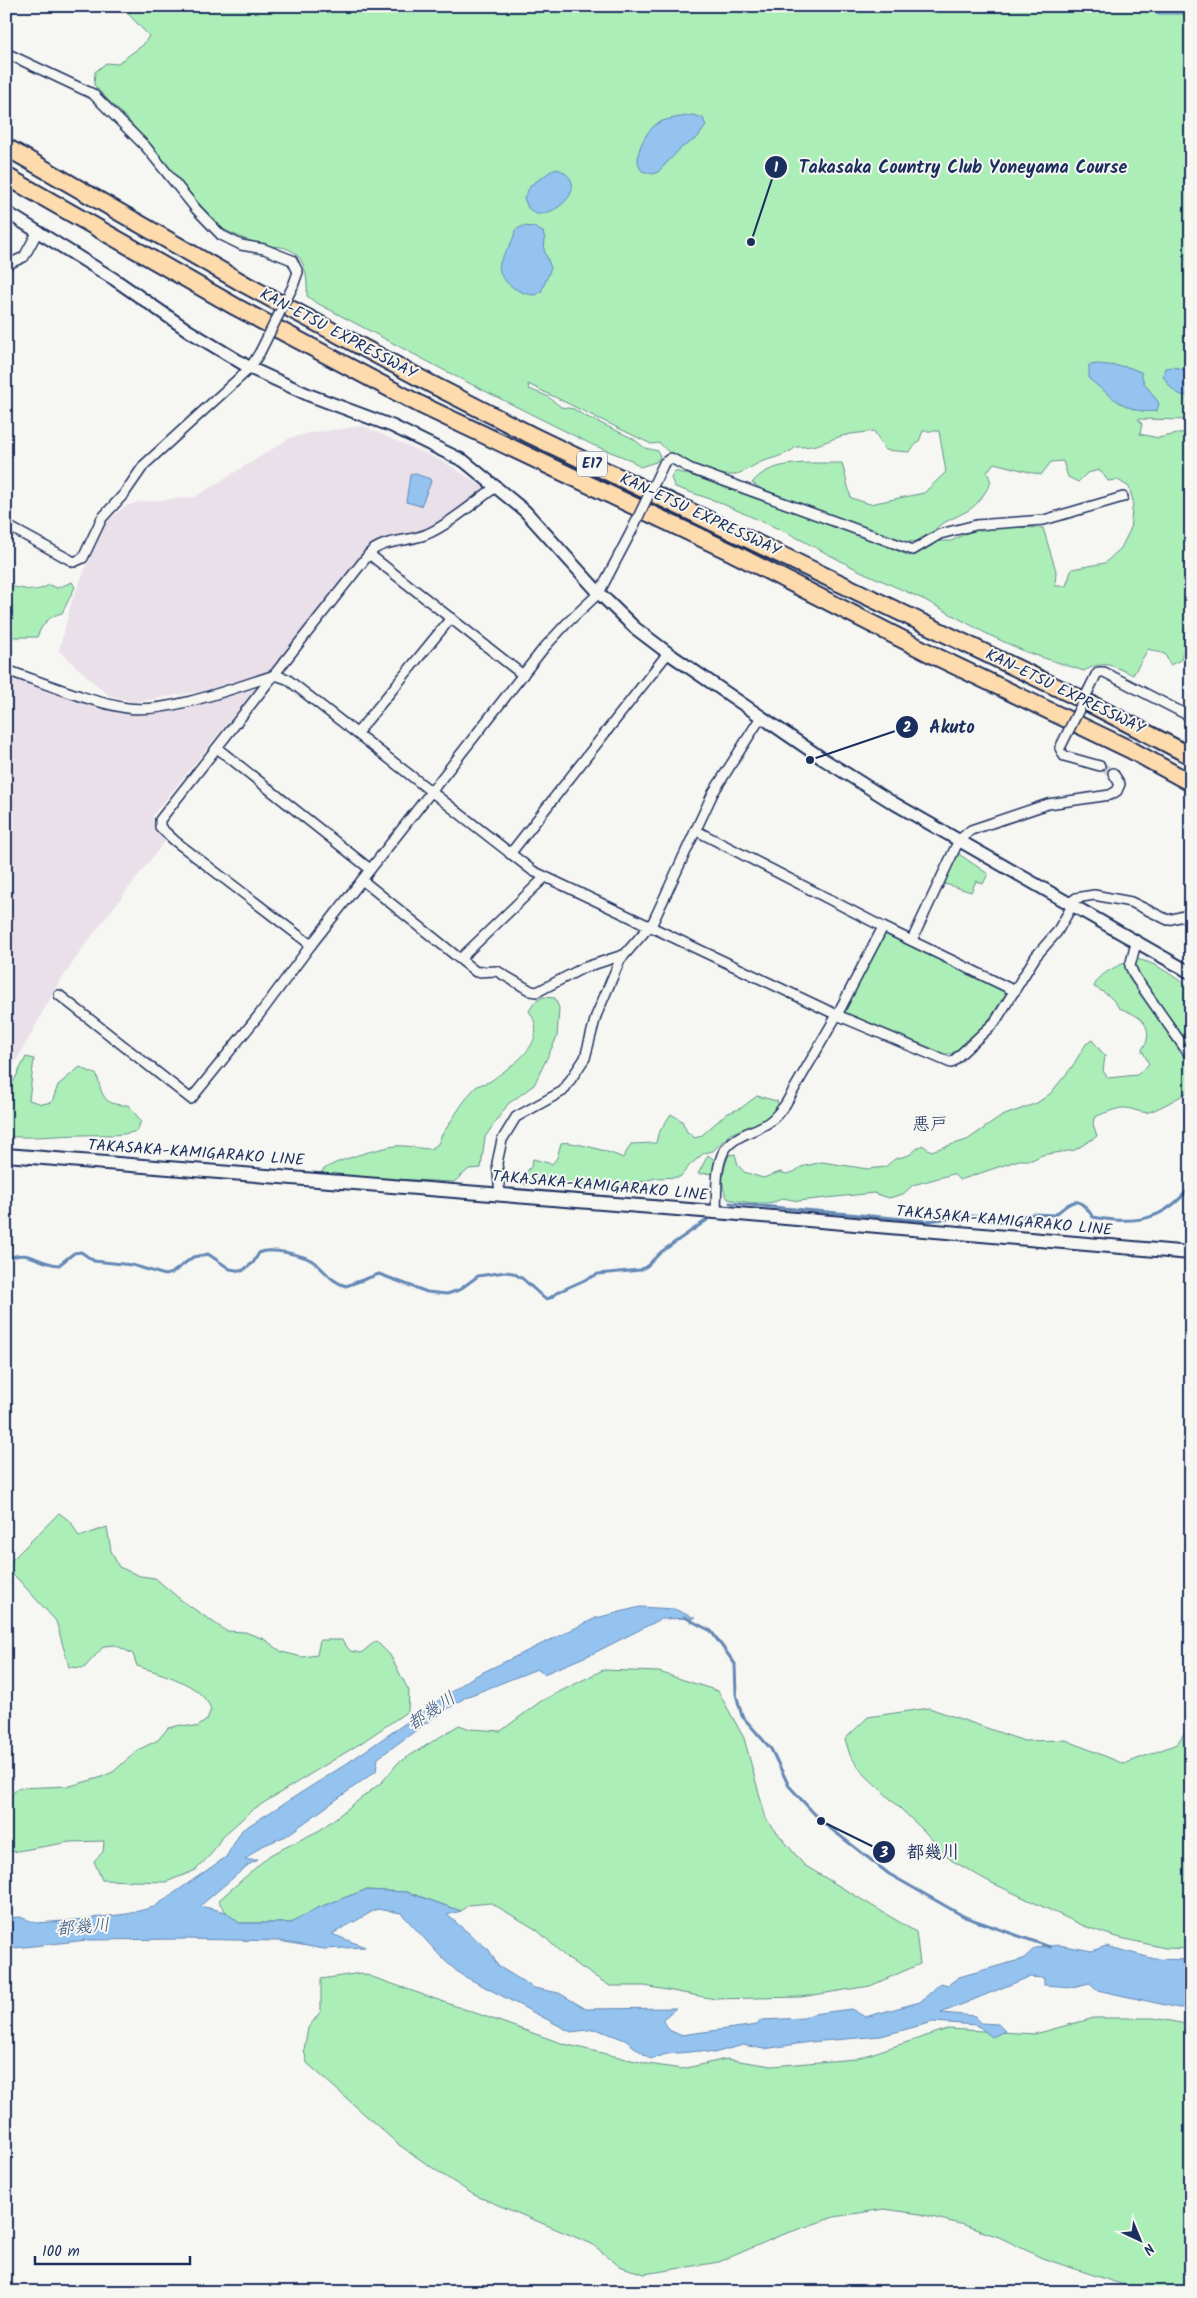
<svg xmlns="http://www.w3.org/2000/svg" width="1197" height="2298" font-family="Kalam,'Klee One',sans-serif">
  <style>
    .built { fill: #eae0ea }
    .green { fill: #aceeb8; stroke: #648e8b }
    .water { fill: #94c3ef; stroke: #6488b5 }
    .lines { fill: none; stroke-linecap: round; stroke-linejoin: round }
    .stream { stroke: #6488b5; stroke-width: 3 }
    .minor-tunnel { stroke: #caced4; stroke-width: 9; stroke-dasharray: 9 4.5; stroke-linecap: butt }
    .minor-casing { stroke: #1b2f5e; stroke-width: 12 }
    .tertiary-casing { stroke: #1b2f5e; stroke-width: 15 }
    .secondary-casing { stroke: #1b2f5e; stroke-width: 16 }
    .motorway-casing { stroke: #1b2f5e; stroke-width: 20 }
    .minor { stroke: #f6f6f2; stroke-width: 9 }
    .tertiary { stroke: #f6f6f2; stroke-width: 11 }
    .secondary { stroke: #f6f6f2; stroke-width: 12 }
    .motorway { stroke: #fedbac; stroke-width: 16 }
    .minor-bridge-casing { stroke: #1b2f5e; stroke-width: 12; stroke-linecap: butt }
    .minor-bridge { stroke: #f6f6f2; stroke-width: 9 }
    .labels { text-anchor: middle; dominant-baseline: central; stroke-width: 4; stroke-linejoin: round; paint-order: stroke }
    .shield { fill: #f6f6f2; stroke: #5d6b8a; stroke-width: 1 }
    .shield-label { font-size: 15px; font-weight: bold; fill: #1b2f5e }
    .street-label { font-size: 16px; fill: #1b2f5e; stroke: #f6f6f2 }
    .neighbourhood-label { font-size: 18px; fill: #1b2f5e; stroke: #f6f6f2 }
    .water-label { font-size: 18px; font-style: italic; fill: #395482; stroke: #f6f6f2 }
    .leader { fill: none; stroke: #1b2f5e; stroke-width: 2 }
    .callout-dot { fill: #1b2f5e; stroke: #f6f6f2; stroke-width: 2 }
    .mark-label { font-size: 15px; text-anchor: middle; font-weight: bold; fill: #fff }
    .callout-label { font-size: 18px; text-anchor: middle; font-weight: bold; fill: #1b2f5e; stroke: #f6f6f2; stroke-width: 4; stroke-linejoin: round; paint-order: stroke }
  </style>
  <rect width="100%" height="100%" fill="#f6f6f2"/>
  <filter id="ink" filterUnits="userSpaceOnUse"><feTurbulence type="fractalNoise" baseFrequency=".02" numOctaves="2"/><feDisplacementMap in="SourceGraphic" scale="10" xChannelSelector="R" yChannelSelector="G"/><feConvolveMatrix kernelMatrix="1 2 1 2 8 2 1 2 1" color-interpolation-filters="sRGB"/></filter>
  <g filter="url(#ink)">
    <!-- built -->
    <g class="built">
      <path d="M363 426 444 462 484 487V490L434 525 422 531 377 542 368 548 272 670 222 688 134 702 108 695 59 651 72 601 85 569 107 522 124 507 138 502 195 497 290 438 310 433Z"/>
      <path d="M6 675 119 712 137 714 197 704 255 689 153 815V822L165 841 84 946 57 986 6 1080Z"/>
    </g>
    <!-- green -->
    <g class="green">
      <path d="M121 6H1191V420L1138 419 1142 424 1140 434 1158 438 1191 431V638L1185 643 1181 660 1170 665 1165 654 1148 649 1133 675C1114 666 1104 659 1084 671L1026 652 989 635 925 600 858 570 790 534 716 501 675 487 671 478 675 471 724 485 752 497 804 512 848 528 909 556 932 541H951L981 526 1043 528 1056 571 1055 586H1066L1072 569 1105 563 1121 548 1130 530 1133 501 1129 487 1118 480 1108 481 1100 470 1087 473 1078 482 1068 477 1063 461 1051 462 1041 475 994 463 987 472 991 482C974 514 968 509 940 525 935 528 934 534 930 537 919 543 907 542 896 541L771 495 752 483C771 458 814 464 842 463L851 498 870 504 924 493 946 472 939 431H923L919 441 909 452 885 450 874 431C864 433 852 433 842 436 822 442 820 447 796 447 785 456 775 457 761 462 752 466 743 473 733 475 713 477 671 459 660 443L651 444 528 384 529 389 547 396 561 407 574 409 583 415 632 438 645 448 658 451 660 457 656 462 640 467 631 460 593 445 457 377 315 302 307 296C308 275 305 251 281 247 275 246 268 247 262 245 247 241 233 234 219 227L142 138C132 120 108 102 94 85L95 72 106 63 117 64 143 45 149 36Z"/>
      <path d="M72 582 75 587 62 613C49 616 42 624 37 637H6V586C24 587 32 595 49 585L57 588Z"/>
      <path d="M956 852 988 874 983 884 976 881 971 892 942 883Z"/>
      <path d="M888 933 1007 992C995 1011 968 1056 945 1054L844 1012 883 934Z"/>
      <path d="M1134 959C1157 961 1171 977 1191 987V1090C1178 1098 1163 1107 1149 1112 1141 1114 1131 1107 1122 1108 1117 1108 1098 1115 1094 1118L1093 1124 1097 1136 1075 1150 1042 1155 1032 1160H1019L960 1180 953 1174 913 1185 903 1194 889 1198 874 1193 798 1201 783 1198C770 1207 743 1202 728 1199 719 1186 723 1169 729 1155L735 1154 738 1165 744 1172 763 1178 780 1172 786 1174 794 1172 801 1167 822 1162 868 1169 885 1167 895 1159 909 1155 922 1145 931 1151 967 1140 1002 1116 1037 1103 1050 1094 1072 1067 1086 1044 1092 1040 1105 1056 1103 1071 1108 1078 1137 1075 1149 1064 1142 1050C1143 1046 1147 1044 1147 1040 1151 1021 1135 1014 1119 1008 1113 998 1105 992 1094 987 1099 972 1120 965 1134 959Z"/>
      <path d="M543 997 555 998 559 1008 557 1037 534 1085 508 1104 485 1137 481 1168 469 1169 454 1182 331 1176 321 1172C328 1162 383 1147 396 1146 408 1145 419 1149 431 1149L438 1144 441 1136C452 1121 462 1102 474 1089 479 1083 486 1084 491 1081 513 1064 551 1043 529 1011L535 1002Z"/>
      <path d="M26 1057 34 1059 29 1100 42 1104 52 1102 58 1085 80 1067 97 1075C102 1095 103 1106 128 1105L141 1121 137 1131C118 1137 103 1134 84 1135 58 1135 32 1139 6 1136V1096Z"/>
      <path d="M757 1096 777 1101 779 1106 765 1120 730 1134 713 1151 704 1153 690 1165 680 1177 656 1178 620 1187 598 1189 552 1179 525 1185 522 1176 531 1167 533 1159 552 1164 557 1158 561 1143C570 1140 614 1153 623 1158L631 1144 656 1143 658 1134 671 1114 682 1121 687 1132 695 1138 701 1136 726 1114 741 1108Z"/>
      <path d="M708 1155 717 1162 714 1173 698 1174Z"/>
      <path d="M59 1513 71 1522 79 1537 107 1527 111 1551 119 1567 140 1576 155 1578 181 1600 226 1631 245 1632 264 1639 282 1652 302 1657 317 1655 320 1640H342L350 1651 361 1653 376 1641 390 1655 409 1691 408 1711 361 1743 252 1810 222 1837 211 1854 196 1870 166 1882 102 1880 94 1861 103 1852 104 1841 70 1842 6 1853V1804L17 1788 70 1786 99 1778 113 1772 138 1750 158 1740 168 1728 181 1725 197 1727 207 1720 211 1709C201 1683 161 1674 137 1666L133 1654 115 1645 104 1646 84 1668 69 1667 56 1621 16 1577 6 1571V1566Z"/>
      <path d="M603 1670 659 1672 718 1691 744 1738 766 1819 804 1865 916 1932 920 1964 870 1986 801 1997 715 1999 645 1986H610L568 1959 537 1930 491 1903 468 1905 461 1911 407 1892 365 1890 325 1905 291 1923H239L226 1912 218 1901 270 1855 320 1830 382 1782 398 1763 459 1725 470 1729 501 1731 541 1701Z"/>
      <path d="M929 1708 1024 1741 1066 1740 1124 1764 1177 1744 1191 1723V1949L1165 1948 1116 1937 1084 1926 988 1881 951 1860 922 1829 861 1771 850 1755 845 1739 868 1717Z"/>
      <path d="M361 1973 564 2044 648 2064 682 2069 726 2059 772 2066 855 2059 948 2029 1035 2034 1094 2018H1154L1191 2025V2292H1145L1042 2258 999 2237 960 2224 920 2214 884 2209 834 2217 779 2236 719 2262 644 2274 619 2266 592 2244 474 2195 443 2175 399 2145 307 2063 304 2050 308 2028 321 2011V1979Z"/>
    </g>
    <!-- water -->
    <g class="water">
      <path d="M1153 6H1191V14H1158L1153 10Z"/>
      <path d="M693 115 703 118 706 126 697 138 681 148 658 172 653 174 642 171C631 158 645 131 658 123 668 118 683 117 693 115Z"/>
      <path d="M554 169C559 169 561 170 565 173 587 190 555 216 536 214L528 208 524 198 531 185Z"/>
      <path d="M523 226 534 227 543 232 545 239 544 250 551 268 541 292 536 295C527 295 518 291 511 286 483 264 514 251 515 230Z"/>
      <path d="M1098 364 1128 367 1141 372 1144 383 1159 403 1157 411C1128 415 1111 396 1089 379V365Z"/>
      <path d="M1174 367 1191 371V396C1176 397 1169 387 1163 375L1165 368Z"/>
      <path d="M413 473 430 479 431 482 421 506 406 502 410 475Z"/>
      <path d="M640 1607 674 1609 695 1618 661 1619 594 1653 544 1674 537 1669 466 1697 429 1721 378 1758 376 1771 286 1836 260 1847 245 1860H258L248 1865 200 1906 226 1912 239 1923H291L317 1908 365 1890 407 1892 461 1911 447 1915 489 1950 498 1966 534 1988 559 1993 586 2009 676 2008 663 2019 669 2030 680 2035 757 2025 761 2020 804 2018 813 2014 851 2009 865 2017 920 2002 941 1983 948 1985 959 1977 1023 1959 1035 1948 1059 1945 1092 1951 1106 1946 1155 1959 1191 1960V2007L1179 2008 1097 1990 1090 1983 1072 1987 1044 1985V1978L1029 1977 941 2013 975 2016 981 2023 998 2024 1005 2031 992 2037 977 2025 933 2022 881 2036 810 2042 764 2049 743 2045 714 2053 700 2051 667 2054 650 2059 625 2040 596 2029 571 2032 460 1974 443 1959 401 1913 377 1909 332 1934 365 1947 324 1949 279 1941 186 1939 87 1940 6 1949V1918L20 1917 36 1923 65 1921 127 1914 154 1907 226 1857 242 1830 340 1768 473 1677 596 1618Z"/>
    </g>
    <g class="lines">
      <!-- stream -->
      <g class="stream">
        <path d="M730 1203 926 1221 976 1216 997 1222 1033 1214 1055 1215C1074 1199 1078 1195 1093 1217 1135 1225 1164 1221 1191 1186"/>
        <path d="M6 1259C31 1248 36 1264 59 1265L74 1253 81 1252 94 1261 132 1265 165 1275 172 1273 193 1257 208 1254 230 1269 242 1271 253 1263 259 1253C269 1247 306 1255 315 1263 327 1272 330 1281 346 1286L379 1274 427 1292 447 1294 459 1290 478 1276 505 1272 513 1273 523 1279 545 1299 550 1298 558 1292 598 1274 640 1270 647 1266 661 1252 707 1220"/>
        <path d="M684 1617 711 1631 735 1664 736 1694 742 1716 771 1749 789 1786 821 1821 889 1874 965 1917 1050 1947"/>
      </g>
      <!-- minor-tunnel -->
      <path class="minor-tunnel" d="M1100 766 1113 773"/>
      <defs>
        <g id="minor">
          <path d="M6 53 93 94 146 147 196 209 221 235 241 245 264 249 292 260 298 272 293 286"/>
          <path d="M6 265 24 257 38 231"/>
          <path d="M664 463 671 458 691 469 913 550 940 534 976 525 1044 520 1123 497"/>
          <path d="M6 525 74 562 83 558 102 518 124 494 144 465 250 368 260 352"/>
          <path d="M369 554C381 539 410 542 427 534 449 525 477 500 497 486"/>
          <path d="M6 670C45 683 86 701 127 708 166 714 237 687 275 675L287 679 533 871 837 1015 951 1063 995 1022 1036 956 1057 932 1072 906"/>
          <path d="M1096 675 1099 672H1104L1191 717"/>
          <path d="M357 733 451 618"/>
          <path d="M217 748 370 869"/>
          <path d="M1060 748 1064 756 1100 766"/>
          <path d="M695 830 883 927 1015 991"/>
          <path d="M510 854 668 653"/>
          <path d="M362 880 476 972 497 971 531 991 537 992 583 968 623 955"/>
          <path d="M1068 904 1076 898 1094 895 1131 902 1168 920 1191 914"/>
          <path d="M912 940 959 840 971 830 1048 804 1110 795 1117 791 1120 784 1113 773"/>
          <path d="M1136 943 1130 966 1135 977 1191 1057"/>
          <path d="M311 945 175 841 160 827V820L369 554 523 675"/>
          <path d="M461 958 544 878"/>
          <path d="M59 995 191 1099 259 1015 311 945 543 649 566 624 599 593 631 532"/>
          <path d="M500 1194 497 1163 502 1140 516 1117 563 1091 585 1058 596 1016 620 960 653 922 713 793 761 717"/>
          <path d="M716 1212C717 1193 715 1167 724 1151 733 1136 753 1132 766 1124 775 1119 779 1112 785 1105L837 1015 883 927"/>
        </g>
        <path id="tertiary" d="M6 212 114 279 189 331 250 368 309 395 392 426 464 461 525 511 599 593 635 628 668 653 823 759 890 801 1191 973"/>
        <path id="secondary" d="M6 1155 727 1213 1191 1253"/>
        <g id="motorway">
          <path d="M6 147 246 285 431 384 531 435 1077 697 1191 756"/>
          <path d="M6 176 236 307 419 404 733 553 937 657 1131 750 1191 783"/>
        </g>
      </defs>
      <!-- minor casing -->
      <use href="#minor" class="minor-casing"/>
      <!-- tertiary casing -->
      <use href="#tertiary" class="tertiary-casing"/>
      <!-- secondary casing -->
      <use href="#secondary" class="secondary-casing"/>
      <!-- motorway casing -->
      <use href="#motorway" class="motorway-casing"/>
      <!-- minor -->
      <use href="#minor" class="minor"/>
      <!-- tertiary -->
      <use href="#tertiary" class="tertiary"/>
      <!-- secondary -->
      <use href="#secondary" class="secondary"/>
      <!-- motorway -->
      <use href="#motorway" class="motorway"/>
      <defs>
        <g id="minor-bridge">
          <path d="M260 352 293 286"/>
          <path d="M631 532 664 463"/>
          <path d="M1060 748 1096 675"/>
        </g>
      </defs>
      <!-- minor-bridge casing -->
      <use href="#minor-bridge" class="minor-bridge-casing"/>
      <!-- minor-bridge -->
      <use href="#minor-bridge" class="minor-bridge"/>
    </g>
  </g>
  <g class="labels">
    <!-- shield labels -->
    <rect class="shield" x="577" y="451.5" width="30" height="25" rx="4"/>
    <g class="shield-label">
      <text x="592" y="464">E17</text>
    </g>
    <!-- street labels -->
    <g class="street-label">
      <text transform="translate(338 334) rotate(28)">KAN-ETSU EXPRESSWAY</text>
      <text transform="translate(700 515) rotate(25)">KAN-ETSU EXPRESSWAY</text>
      <text transform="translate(1065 692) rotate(26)">KAN-ETSU EXPRESSWAY</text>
      <text transform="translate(196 1153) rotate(4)">TAKASAKA-KAMIGARAKO LINE</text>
      <text transform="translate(600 1186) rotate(5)">TAKASAKA-KAMIGARAKO LINE</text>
      <text transform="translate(1004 1221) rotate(5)">TAKASAKA-KAMIGARAKO LINE</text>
    </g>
    <!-- neighbourhood labels -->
    <g class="neighbourhood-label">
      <text x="930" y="1125">悪戸</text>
    </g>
    <!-- water labels -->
    <g class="water-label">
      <text transform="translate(432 1712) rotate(-34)">都幾川</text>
      <text transform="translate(83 1928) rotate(-5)">都幾川</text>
    </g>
  </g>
  <!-- callouts -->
  <path class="leader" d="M751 242L776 167M810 760L907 727M821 1821L884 1852"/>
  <g class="callout-dot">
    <circle cx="751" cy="242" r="5"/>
    <circle cx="810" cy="760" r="5"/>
    <circle cx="821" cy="1821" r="5"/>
    <circle cx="776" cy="167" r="12"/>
    <circle cx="907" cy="727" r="12"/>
    <circle cx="884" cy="1852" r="12"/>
  </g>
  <g class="mark-label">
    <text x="776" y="172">1</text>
    <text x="907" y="732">2</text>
    <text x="884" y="1857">3</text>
  </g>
  <g class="callout-label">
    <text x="963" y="173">Takasaka Country Club Yoneyama Course</text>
    <text x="952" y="733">Akuto</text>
    <text x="933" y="1858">都幾川</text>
  </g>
  <!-- margin -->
  <rect width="1197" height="2298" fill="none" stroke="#f6f6f2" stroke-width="25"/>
  <rect x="12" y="12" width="1172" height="2273" fill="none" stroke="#1b2f5e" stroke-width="2" filter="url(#ink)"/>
  <!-- north arrow -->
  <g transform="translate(1140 2240) rotate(136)" stroke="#f6f6f2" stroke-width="4" paint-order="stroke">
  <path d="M0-4L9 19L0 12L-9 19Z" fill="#1b2f5e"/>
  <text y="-8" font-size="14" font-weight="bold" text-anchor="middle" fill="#1b2f5e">N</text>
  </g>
  <!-- scale -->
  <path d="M35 2256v8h155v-8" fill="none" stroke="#1b2f5e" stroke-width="2.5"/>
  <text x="42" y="2256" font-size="15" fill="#1b2f5e" stroke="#f6f6f2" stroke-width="4" paint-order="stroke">100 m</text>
</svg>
